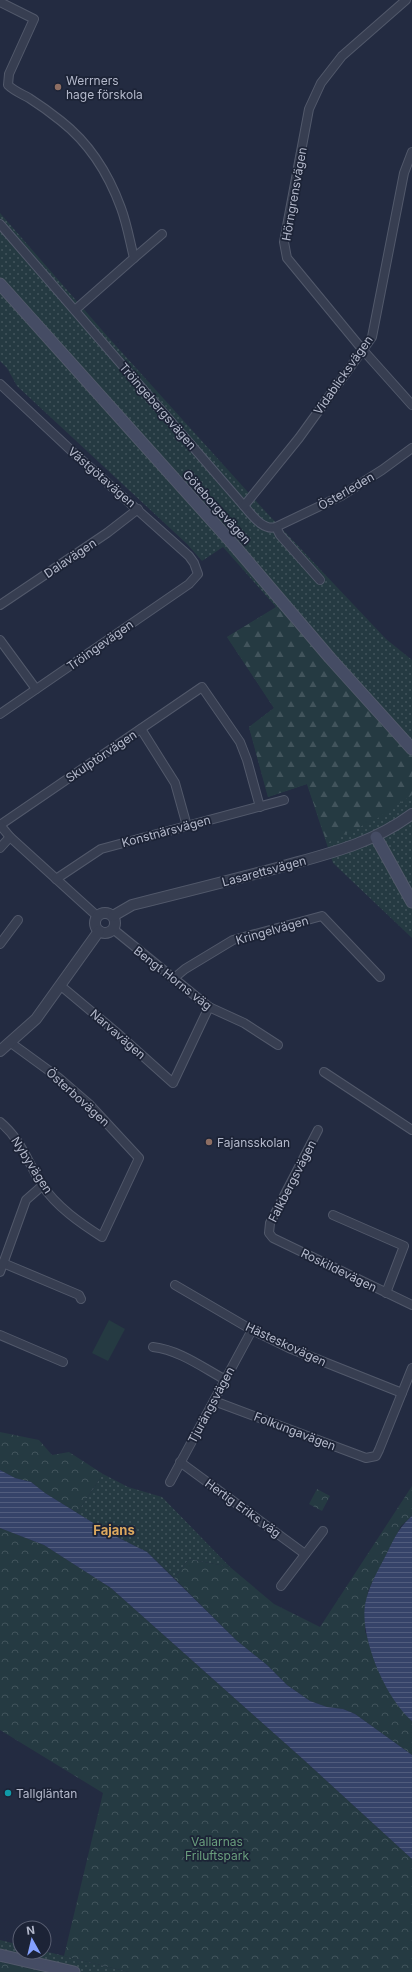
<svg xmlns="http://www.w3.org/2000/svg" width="412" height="1972" font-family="Inter,sans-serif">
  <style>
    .grass { fill: url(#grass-dots) }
    .forest { fill: url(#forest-firs) }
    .park { fill: url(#park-crowns) }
    .pitch { fill: #253a42 }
    .water { fill: url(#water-rules) }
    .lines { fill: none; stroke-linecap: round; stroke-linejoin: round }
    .minor-casing { stroke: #52596b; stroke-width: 10 }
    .tertiary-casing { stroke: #52596b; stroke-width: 12 }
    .secondary-casing { stroke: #52596b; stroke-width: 13 }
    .minor { stroke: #373e51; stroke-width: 8 }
    .tertiary { stroke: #373e51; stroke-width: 10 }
    .secondary { stroke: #454c64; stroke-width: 11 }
    .education-dot { fill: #8d6e63; stroke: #1c2336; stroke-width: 1.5 }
    .culture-dot { fill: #0f9aa8; stroke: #1c2336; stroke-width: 1.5 }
    .labels { text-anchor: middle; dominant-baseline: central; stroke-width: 3.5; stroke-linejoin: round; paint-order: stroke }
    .poi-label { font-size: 12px; fill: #b4b9cb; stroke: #1c2336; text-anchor: start }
    .street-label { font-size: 12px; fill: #b4b9cb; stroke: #1c2336 }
    .park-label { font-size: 12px; fill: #699e7d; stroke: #1c2336 }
    .neighbourhood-label { font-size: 13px; font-weight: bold; fill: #dca85e; stroke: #1c2336 }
  </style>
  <defs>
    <pattern id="grass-dots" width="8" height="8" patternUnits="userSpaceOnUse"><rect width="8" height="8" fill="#253a42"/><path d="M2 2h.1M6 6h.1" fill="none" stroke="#42545c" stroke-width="1.8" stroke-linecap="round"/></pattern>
    <pattern id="forest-firs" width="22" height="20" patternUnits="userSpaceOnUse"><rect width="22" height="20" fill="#253a42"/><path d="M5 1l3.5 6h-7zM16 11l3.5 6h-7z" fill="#42545c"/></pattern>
    <pattern id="park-crowns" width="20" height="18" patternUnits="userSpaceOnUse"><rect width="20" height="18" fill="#253a42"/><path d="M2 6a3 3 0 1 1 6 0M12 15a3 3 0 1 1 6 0" fill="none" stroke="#42545c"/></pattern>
    <pattern id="water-rules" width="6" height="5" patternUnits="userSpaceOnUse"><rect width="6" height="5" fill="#364369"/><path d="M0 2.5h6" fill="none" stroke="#515c7d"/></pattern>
  </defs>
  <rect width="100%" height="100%" fill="#232b41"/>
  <!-- grass -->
  <g class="grass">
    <path d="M0 213 108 337 265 511 386 639 412 660V938L333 863 307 784 268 797 249 727 274 708 227 637 276 607 223 547 202 561 187 544 17 386 7 368 0 361Z"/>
    <path d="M103 1474 128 1487 162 1497 230 1567 189 1559 174 1578 147 1552 111 1534 77 1513Z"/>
    <path d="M0 1940 20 1945V1952L44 1951 129 1972H43L0 1962Z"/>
  </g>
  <!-- forest -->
  <path class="forest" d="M277 607 412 756V795L378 818 327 843 307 784 268 797 249 727 274 708 227 637Z"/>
  <!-- park -->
  <g class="park">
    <path d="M0 1432 39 1440 52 1455 69 1452 103 1474 77 1513 45 1493 31 1482 15 1478 0 1470Z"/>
    <path d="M412 1486V1516L401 1526 368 1591 365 1618V1631L380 1673 399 1706 412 1721V1755L355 1714 343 1709 327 1707 310 1701 287 1685 267 1665 236 1640 174 1578 189 1559 230 1567 274 1604 320 1627Z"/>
    <path d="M317 1489 330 1496 322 1511 309 1504Z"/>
    <path d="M0 1528 44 1545 111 1588 304 1760 412 1859V1972H129L64 1956 103 1793 0 1730Z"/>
    <path d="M0 1962 43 1972H0Z"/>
  </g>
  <!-- pitch -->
  <path class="pitch" d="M109 1320 125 1329 108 1361 92 1353Z"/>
  <!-- water -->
  <g class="water">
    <path d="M0 1470 15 1478 31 1482 45 1493 111 1534 147 1552 236 1640 267 1665 287 1685 310 1701 327 1707 343 1709 355 1714 412 1755V1859L304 1760 111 1588 44 1545 0 1528Z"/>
    <path d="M412 1516V1721C386 1699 360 1639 365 1605 368 1588 377 1572 385 1557 393 1541 398 1528 412 1516Z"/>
  </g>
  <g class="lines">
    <defs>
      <g id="minor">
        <path d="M406 0 342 56 321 83 309 109 284 242 287 258 362 349 412 405"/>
        <path d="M0 2 34 19 9 74 8 85C14 91 22 94 29 98 40 105 51 113 61 121 89 143 109 175 121 208 127 224 130 242 134 258L75 310"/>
        <path d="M0 224 244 506C252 515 263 531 276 527L341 496 382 470 412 448"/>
        <path d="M134 258 162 234"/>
        <path d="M0 384 76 455 189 556 194 563 198 574 189 584 0 714"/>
        <path d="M244 506 299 438 372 337 404 173 412 152"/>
        <path d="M276 527 280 535 320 580"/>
        <path d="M0 605 107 533 138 509"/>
        <path d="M0 640 36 689"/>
        <path d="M141 729 175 783 187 826"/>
        <path d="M0 825 202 687 240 742 247 760 260 807"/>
        <path d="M0 825 10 837 97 916"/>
        <path d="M0 848 10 837"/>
        <path d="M56 879 101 849 284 800"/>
        <path d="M113 929 209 1007 244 1023 278 1045"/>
        <path d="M0 944 18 920"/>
        <path d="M173 979 185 969 233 940 322 916 380 977"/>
        <path d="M61 986 116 1032 173 1083 209 1007"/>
        <path d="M324 1072 412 1130"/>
        <path d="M0 1122C21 1139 28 1163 42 1185 57 1207 80 1223 102 1237L139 1158 89 1104 59 1078 11 1043"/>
        <path d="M318 1130 270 1223 269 1233 273 1238 412 1305"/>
        <path d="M333 1215 404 1246 386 1293"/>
        <path d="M3 1263 79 1295 81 1299"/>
        <path d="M0 1272 26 1200 43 1185"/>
        <path d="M175 1285 252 1330 289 1348 402 1393"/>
        <path d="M0 1335 63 1362"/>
        <path d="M153 1347C179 1350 202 1367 224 1379"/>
        <path d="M214 1401 366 1458 376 1456 379 1450 412 1368"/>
        <path d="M180 1462 305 1554"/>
        <path d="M170 1482 252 1330"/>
        <path d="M281 1586 323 1531"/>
      </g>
      <g id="tertiary">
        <circle cx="105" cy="923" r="10"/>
        <path d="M113 916 132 905C180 893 228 881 277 868 326 854 370 845 412 814"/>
        <path d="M0 1051 36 1019 99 931"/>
      </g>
      <g id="secondary">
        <path d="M0 284 233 544 330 658 412 749"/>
        <path d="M376 837 412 902"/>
        <path d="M0 1955 74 1972"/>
      </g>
    </defs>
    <!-- minor casing -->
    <use href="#minor" class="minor-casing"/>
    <!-- tertiary casing -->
    <use href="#tertiary" class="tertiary-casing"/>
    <!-- secondary casing -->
    <use href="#secondary" class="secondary-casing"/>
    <!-- minor -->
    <use href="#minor" class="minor"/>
    <!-- tertiary -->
    <use href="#tertiary" class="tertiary"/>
    <!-- secondary -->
    <use href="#secondary" class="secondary"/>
  </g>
  <!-- markers -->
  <g class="education-dot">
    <circle cx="58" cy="87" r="4"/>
    <circle cx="209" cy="1142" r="4"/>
  </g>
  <circle class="culture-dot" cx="8" cy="1793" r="4"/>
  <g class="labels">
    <!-- poi labels -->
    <g class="poi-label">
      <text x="66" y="80">Werrners<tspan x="66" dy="14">hage förskola</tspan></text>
      <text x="217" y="1142">Fajansskolan</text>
      <text x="16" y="1793">Tallgläntan</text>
    </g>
    <!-- street labels -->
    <g class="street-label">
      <text transform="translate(294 194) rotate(-80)">Hörngrensvägen</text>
      <text transform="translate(343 375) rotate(-55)">Vidablicksvägen</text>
      <text transform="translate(158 406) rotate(49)">Tröingebergsvägen</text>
      <text transform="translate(102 477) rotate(41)">Västgötavägen</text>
      <text transform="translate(346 491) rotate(-30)">Österleden</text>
      <text transform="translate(217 507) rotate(48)">Göteborgsvägen</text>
      <text transform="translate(70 558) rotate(-34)">Dalavägen</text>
      <text transform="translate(100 645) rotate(-35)">Tröingevägen</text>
      <text transform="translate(101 756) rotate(-34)">Skulptörvägen</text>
      <text transform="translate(166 831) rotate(-15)">Konstnärsvägen</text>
      <text transform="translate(264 871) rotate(-15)">Lasarettsvägen</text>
      <text transform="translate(272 930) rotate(-16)">Kringelvägen</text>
      <text transform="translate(173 978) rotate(38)">Bengt Horns väg</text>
      <text transform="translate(118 1034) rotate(41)">Narvavägen</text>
      <text transform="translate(78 1097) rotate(42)">Österbovägen</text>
      <text transform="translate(32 1165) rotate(57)">Nybyvägen</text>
      <text transform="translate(292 1181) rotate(-63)">Falkbergsvägen</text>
      <text transform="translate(339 1270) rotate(26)">Roskildevägen</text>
      <text transform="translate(286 1344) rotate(25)">Hästeskovägen</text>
      <text transform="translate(211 1405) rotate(-62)">Tjurängsvägen</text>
      <text transform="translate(295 1431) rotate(21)">Folkungavägen</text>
      <text transform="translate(243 1508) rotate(36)">Hertig Eriks väg</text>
    </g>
    <!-- park labels -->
    <g class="park-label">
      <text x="217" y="1841">Vallarnas<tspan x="217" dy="14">Friluftspark</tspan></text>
    </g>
    <!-- neighbourhood labels -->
    <g class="neighbourhood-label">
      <text x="114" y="1530">Fajans</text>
    </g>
  </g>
  <!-- north arrow -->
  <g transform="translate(32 1940) rotate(352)"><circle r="19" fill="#1c2336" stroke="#595f72"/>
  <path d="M0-3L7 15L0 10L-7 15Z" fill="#85a1ff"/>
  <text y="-6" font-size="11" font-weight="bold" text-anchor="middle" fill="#b4b9cb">N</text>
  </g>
</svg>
